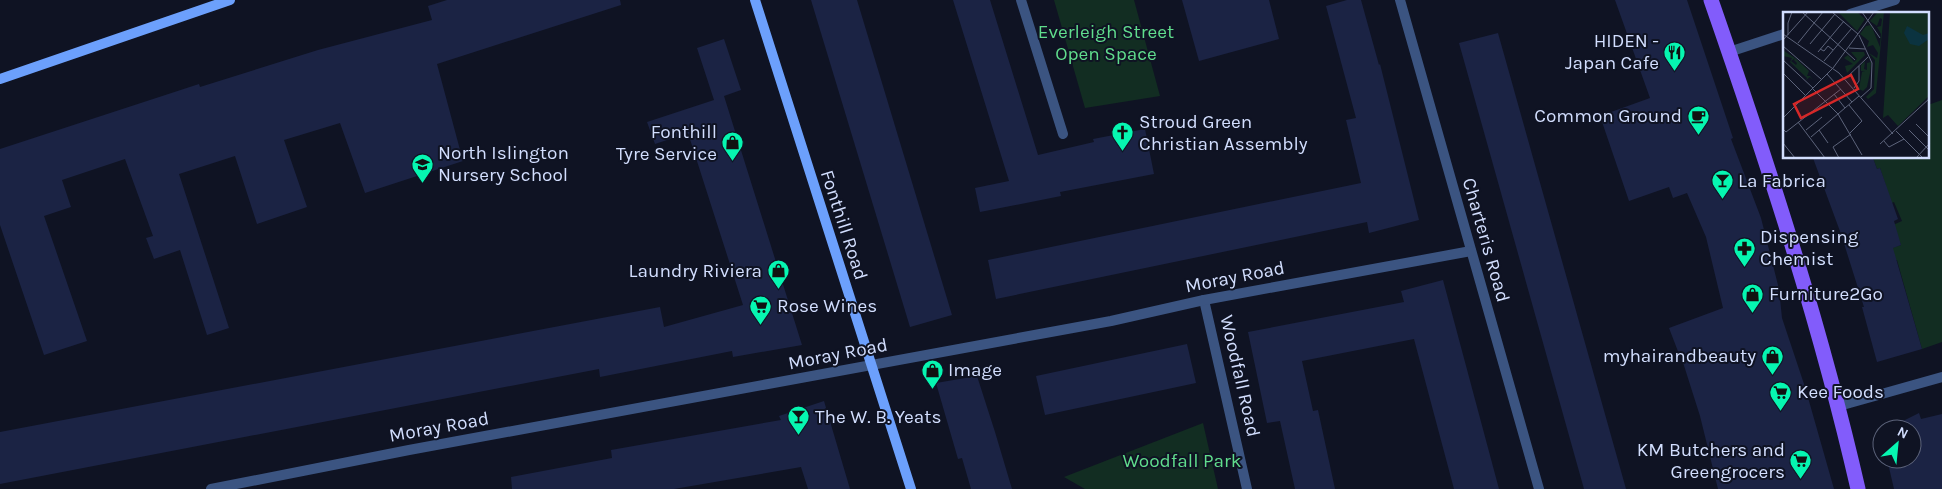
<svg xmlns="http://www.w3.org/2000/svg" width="1942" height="489" font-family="Karla,sans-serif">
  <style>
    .green { fill: #122d22 }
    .building { fill: #1b2344 }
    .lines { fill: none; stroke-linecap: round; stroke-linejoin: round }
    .street { stroke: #3b5481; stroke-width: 10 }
    .secondary { stroke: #6ca0fc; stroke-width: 10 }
    .primary { stroke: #825cfb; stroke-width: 15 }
    .labels { text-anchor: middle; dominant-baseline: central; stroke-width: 4; stroke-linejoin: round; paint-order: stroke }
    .park-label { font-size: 19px; fill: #60dd8d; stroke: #0f1323 }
    .poi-label { font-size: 19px; fill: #d2defe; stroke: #0f1323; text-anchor: start }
    .street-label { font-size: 19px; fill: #d2defe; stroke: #0f1323 }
    .inset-road { fill: none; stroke: #5d647b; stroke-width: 1 }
    .view { fill: #d62828; fill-opacity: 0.15; stroke: #d62828; stroke-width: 2.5 }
    .inset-edge { fill: none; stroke: #d2defe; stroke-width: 2.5 }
  </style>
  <rect width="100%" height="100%" fill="#0f1323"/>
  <!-- green -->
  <g class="green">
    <path d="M1054 0H1134L1160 96 1085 108Z"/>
    <path d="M1942 100V342L1922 349 1897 260 1892 261 1889 249 1901 245 1893 225 1902 221 1894 202 1879 208 1872 191 1886 186 1880 168 1877 169 1873 158H1928V105Z"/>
    <path d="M1203 423 1218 489H1085L1064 477Z"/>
  </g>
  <!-- building -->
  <g class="building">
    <path d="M447 0H620L621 5 437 64 463 161 365 193 340 123 284 140 307 207 257 224 235 156 179 174 229 328 207 335 180 250 154 259 146 238 153 236 125 159 62 180 71 207 44 216 87 341 44 355 0 225V149L199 84 200 87 318 50 432 20 428 6Z"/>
    <path d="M811 0H857L952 315 910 327Z"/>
    <path d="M953 0H990L1038 155 1094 142 1093 139 1145 129 1154 174 1060 192 1061 196 980 212 975 188 1009 181Z"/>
    <path d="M1182 0H1269L1279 39 1199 61Z"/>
    <path d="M1347 0H1361L1379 65 1380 64 1419 220 1369 233 1367 222 996 299 988 260 1361 183 1346 120 1356 118 1326 6Z"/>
    <path d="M1615 0H1687L1733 138 1731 139 1761 218 1779 289 1782 318 1805 387 1834 489H1718L1700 416 1680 353 1679 354 1669 328 1723 308 1706 237 1687 193 1673 198 1669 187 1629 201 1600 116 1650 98Z"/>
    <path d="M1498 33 1626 489H1584L1459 43Z"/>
    <path d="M724 39 741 90 724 96 802 345 733 357 732 351 600 377 599 369 0 484V432L660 307 664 327 743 305 688 133 655 144 647 122 714 100 697 48Z"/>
    <path d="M1813 158H1873L1877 169 1880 168 1898 219 1894 221 1901 245 1893 248 1922 349 1877 362 1862 307H1864L1841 234Z"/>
    <path d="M1443 280 1499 489H1454L1414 339 1302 361 1313 411 1318 410 1335 489H1295L1280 421 1267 423 1248 332 1404 302 1401 291Z"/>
    <path d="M1187 344 1196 383 1045 415 1036 376Z"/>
    <path d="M977 376 995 432 1012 489H971L962 458 958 459 936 383Z"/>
    <path d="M824 401 850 489H808L801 467 674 489H512L511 477 612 458 611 450 781 420 779 416Z"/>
    <path d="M1919 413 1921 419 1942 414V489H1894L1887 459H1912V429H1882V436L1880 427 1901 422Z"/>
  </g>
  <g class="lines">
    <!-- street -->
    <g class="street">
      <path d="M1021 0 1063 134"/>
      <path d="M1400 0 1539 489"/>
      <path d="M1850 14 1895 0"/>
      <path d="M1729 52 1784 34"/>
      <path d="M1204 300 1247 489"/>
      <path d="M1839 406 1942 377"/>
      <path d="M211 489 409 450 1111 321 1204 300 1471 251"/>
    </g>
    <!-- secondary -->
    <g class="secondary">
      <path d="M755 0 911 489"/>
      <path d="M0 79 230 0"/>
    </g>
    <!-- primary -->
    <path class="primary" d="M1711 0C1767 161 1820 323 1858 489"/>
  </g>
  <!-- icons -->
  <defs>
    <symbol id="restaurant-pin" viewBox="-11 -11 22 30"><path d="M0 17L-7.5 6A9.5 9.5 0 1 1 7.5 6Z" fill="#06f6b1" stroke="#0f1323"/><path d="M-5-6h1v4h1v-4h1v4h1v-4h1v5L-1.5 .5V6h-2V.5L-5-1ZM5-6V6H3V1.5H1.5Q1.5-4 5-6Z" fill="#111"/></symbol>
    <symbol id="cafe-pin" viewBox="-11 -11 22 30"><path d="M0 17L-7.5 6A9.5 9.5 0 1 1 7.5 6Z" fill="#06f6b1" stroke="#0f1323"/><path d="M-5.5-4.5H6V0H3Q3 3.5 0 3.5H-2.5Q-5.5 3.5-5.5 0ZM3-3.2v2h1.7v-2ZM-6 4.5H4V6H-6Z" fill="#111"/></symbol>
    <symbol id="church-pin" viewBox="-11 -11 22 30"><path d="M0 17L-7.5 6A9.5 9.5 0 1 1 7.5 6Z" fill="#06f6b1" stroke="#0f1323"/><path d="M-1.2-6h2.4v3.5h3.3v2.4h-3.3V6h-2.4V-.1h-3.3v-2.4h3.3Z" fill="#111"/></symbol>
    <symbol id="shop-pin" viewBox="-11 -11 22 30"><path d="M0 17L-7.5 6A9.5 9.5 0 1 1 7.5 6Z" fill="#06f6b1" stroke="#0f1323"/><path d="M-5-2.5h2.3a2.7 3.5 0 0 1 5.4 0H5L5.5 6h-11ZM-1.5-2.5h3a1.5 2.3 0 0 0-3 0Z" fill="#111"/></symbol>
    <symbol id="school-pin" viewBox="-11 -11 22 30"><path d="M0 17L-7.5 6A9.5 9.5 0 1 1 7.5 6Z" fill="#06f6b1" stroke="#0f1323"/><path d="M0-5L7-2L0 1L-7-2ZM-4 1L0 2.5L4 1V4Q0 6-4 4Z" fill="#111"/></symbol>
    <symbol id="bar-pin" viewBox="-11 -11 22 30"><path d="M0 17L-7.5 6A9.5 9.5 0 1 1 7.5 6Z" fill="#06f6b1" stroke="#0f1323"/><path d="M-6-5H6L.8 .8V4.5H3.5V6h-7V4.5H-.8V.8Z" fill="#111"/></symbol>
    <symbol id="pharmacy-pin" viewBox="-11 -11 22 30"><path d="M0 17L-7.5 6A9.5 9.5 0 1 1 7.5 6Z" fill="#06f6b1" stroke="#0f1323"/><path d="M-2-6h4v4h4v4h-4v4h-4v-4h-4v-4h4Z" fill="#111"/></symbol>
    <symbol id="supermarket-pin" viewBox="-11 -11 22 30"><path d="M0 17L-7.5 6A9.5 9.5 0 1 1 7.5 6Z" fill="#06f6b1" stroke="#0f1323"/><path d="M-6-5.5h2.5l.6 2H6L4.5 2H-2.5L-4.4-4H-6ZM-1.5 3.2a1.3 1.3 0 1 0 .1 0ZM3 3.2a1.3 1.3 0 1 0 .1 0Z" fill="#111"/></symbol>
  </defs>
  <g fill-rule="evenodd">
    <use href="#restaurant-pin" x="1662" y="40" width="25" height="34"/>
    <use href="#cafe-pin" x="1686" y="104" width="25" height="34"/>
    <use href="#church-pin" x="1110" y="120" width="25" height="34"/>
    <use href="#shop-pin" x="720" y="130" width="25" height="34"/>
    <use href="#school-pin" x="410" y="152" width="25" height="34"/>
    <use href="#bar-pin" x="1710" y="168" width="25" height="34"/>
    <use href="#pharmacy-pin" x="1732" y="236" width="25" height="34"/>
    <use href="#shop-pin" x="766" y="258" width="25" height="34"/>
    <use href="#shop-pin" x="1740" y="282" width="25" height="34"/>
    <use href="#supermarket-pin" x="748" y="294" width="25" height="34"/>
    <use href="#shop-pin" x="1760" y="344" width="25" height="34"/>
    <use href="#shop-pin" x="920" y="358" width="25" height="34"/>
    <use href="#supermarket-pin" x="1768" y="380" width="25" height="34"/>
    <use href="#bar-pin" x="786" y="404" width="25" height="34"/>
    <use href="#supermarket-pin" x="1788" y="448" width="25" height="34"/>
  </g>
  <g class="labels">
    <!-- park labels -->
    <g class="park-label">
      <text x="1106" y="32">Everleigh Street<tspan x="1106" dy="22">Open Space</tspan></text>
      <text x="1182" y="461">Woodfall Park</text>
    </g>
    <!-- poi labels -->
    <g class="poi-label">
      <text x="1659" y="41" text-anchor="end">HIDEN -<tspan x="1659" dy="22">Japan Cafe</tspan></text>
      <text x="1682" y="116" text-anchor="end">Common Ground</text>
      <text x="1139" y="122">Stroud Green<tspan x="1139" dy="22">Christian Assembly</tspan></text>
      <text x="717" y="132" text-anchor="end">Fonthill<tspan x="717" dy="22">Tyre Service</tspan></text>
      <text x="438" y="153">North Islington<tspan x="438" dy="22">Nursery School</tspan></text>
      <text x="1738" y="181">La Fabrica</text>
      <text x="1760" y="237">Dispensing<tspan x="1760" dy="22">Chemist</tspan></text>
      <text x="762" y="271" text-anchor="end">Laundry Riviera</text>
      <text x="1769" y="294">Furniture2Go</text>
      <text x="777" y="306">Rose Wines</text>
      <text x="1756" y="356" text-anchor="end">myhairandbeauty</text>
      <text x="948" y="370">Image</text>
      <text x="1797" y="392">Kee Foods</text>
      <text x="815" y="417">The W. B. Yeats</text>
      <text x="1785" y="450" text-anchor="end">KM Butchers and<tspan x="1785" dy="22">Greengrocers</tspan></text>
    </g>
    <!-- street labels -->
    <g class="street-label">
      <text transform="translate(844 225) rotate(72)">Fonthill Road</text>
      <text transform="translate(1486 240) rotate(74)">Charteris Road</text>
      <text transform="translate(1235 277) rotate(-11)">Moray Road</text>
      <text transform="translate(838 354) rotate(-11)">Moray Road</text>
      <text transform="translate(1240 376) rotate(77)">Woodfall Road</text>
      <text transform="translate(439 427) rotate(-10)">Moray Road</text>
    </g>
  </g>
  <!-- overview -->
  <g transform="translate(1783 12)">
    <rect width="146" height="146" fill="#0f1323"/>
    <path d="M74 0 82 7 74 19 56 1ZM95 0H101L93 81 85 87 83 85 91 77 92 48 86 41 94 46 95 41 90 33 84 35 86 29 77 22 83 14 88 13 97 35 98 22 94 15 98 14 99 7 97 6 94 14 87 9ZM107 0H146V84L115 114 105 103 100 106ZM1 39 12 46 8 49 13 53 14 51 11 48 12 46 26 59 24 64H27L30 68 27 65 23 68 24 66 7 50 9 46 0 44ZM68 40H81L82 43 64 61 62 54 70 52 61 46 65 43 71 50 74 47ZM82 49 81 57 84 58V51L88 50 87 61 84 75 80 79 76 77 79 60H82L78 59V53Z" fill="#122d22"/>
    <path d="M124 14 140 23 146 21V27L136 34 127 32 121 21Z" fill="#0b3340"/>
    <path class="inset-road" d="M19 0 72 48M49 0 75 22M79 0 97 26M0 22 56 61 110 122M5 23V11L9 0M76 23 89 51 88 76 78 85M0 28 25 0M15 31 40 0M27 32 52 2M0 34 38 67M66 36 82 37M37 37 41 39 45 34 50 38M35 40 61 9M0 48 30 76M41 49 69 16M50 56 91 0M0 61 22 83M44 62 69 90M62 67 85 45M29 76 55 102 79 143M71 76 76 69V54M51 82 62 96M66 93 79 109 67 121M0 106 49 57M15 110 42 146M133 112 147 126M0 117 3 120 58 77M23 118 39 105M36 118 45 131M126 118 147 139M113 119 140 146M28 125 76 84M101 129 106 135 121 127M0 131 12 146M97 132 147 86M56 146 50 135 68 122M133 146 147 131"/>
    <path class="view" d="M68 63 75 77 18 106 11 92Z"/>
    <rect width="146" height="146" class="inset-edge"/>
  </g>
  <!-- north arrow -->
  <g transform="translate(1897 444) rotate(27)"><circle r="24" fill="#0f1323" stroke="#5d647b"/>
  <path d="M0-4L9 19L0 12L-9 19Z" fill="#06f6b1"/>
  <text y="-8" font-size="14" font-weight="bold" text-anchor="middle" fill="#d2defe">N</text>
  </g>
</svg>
